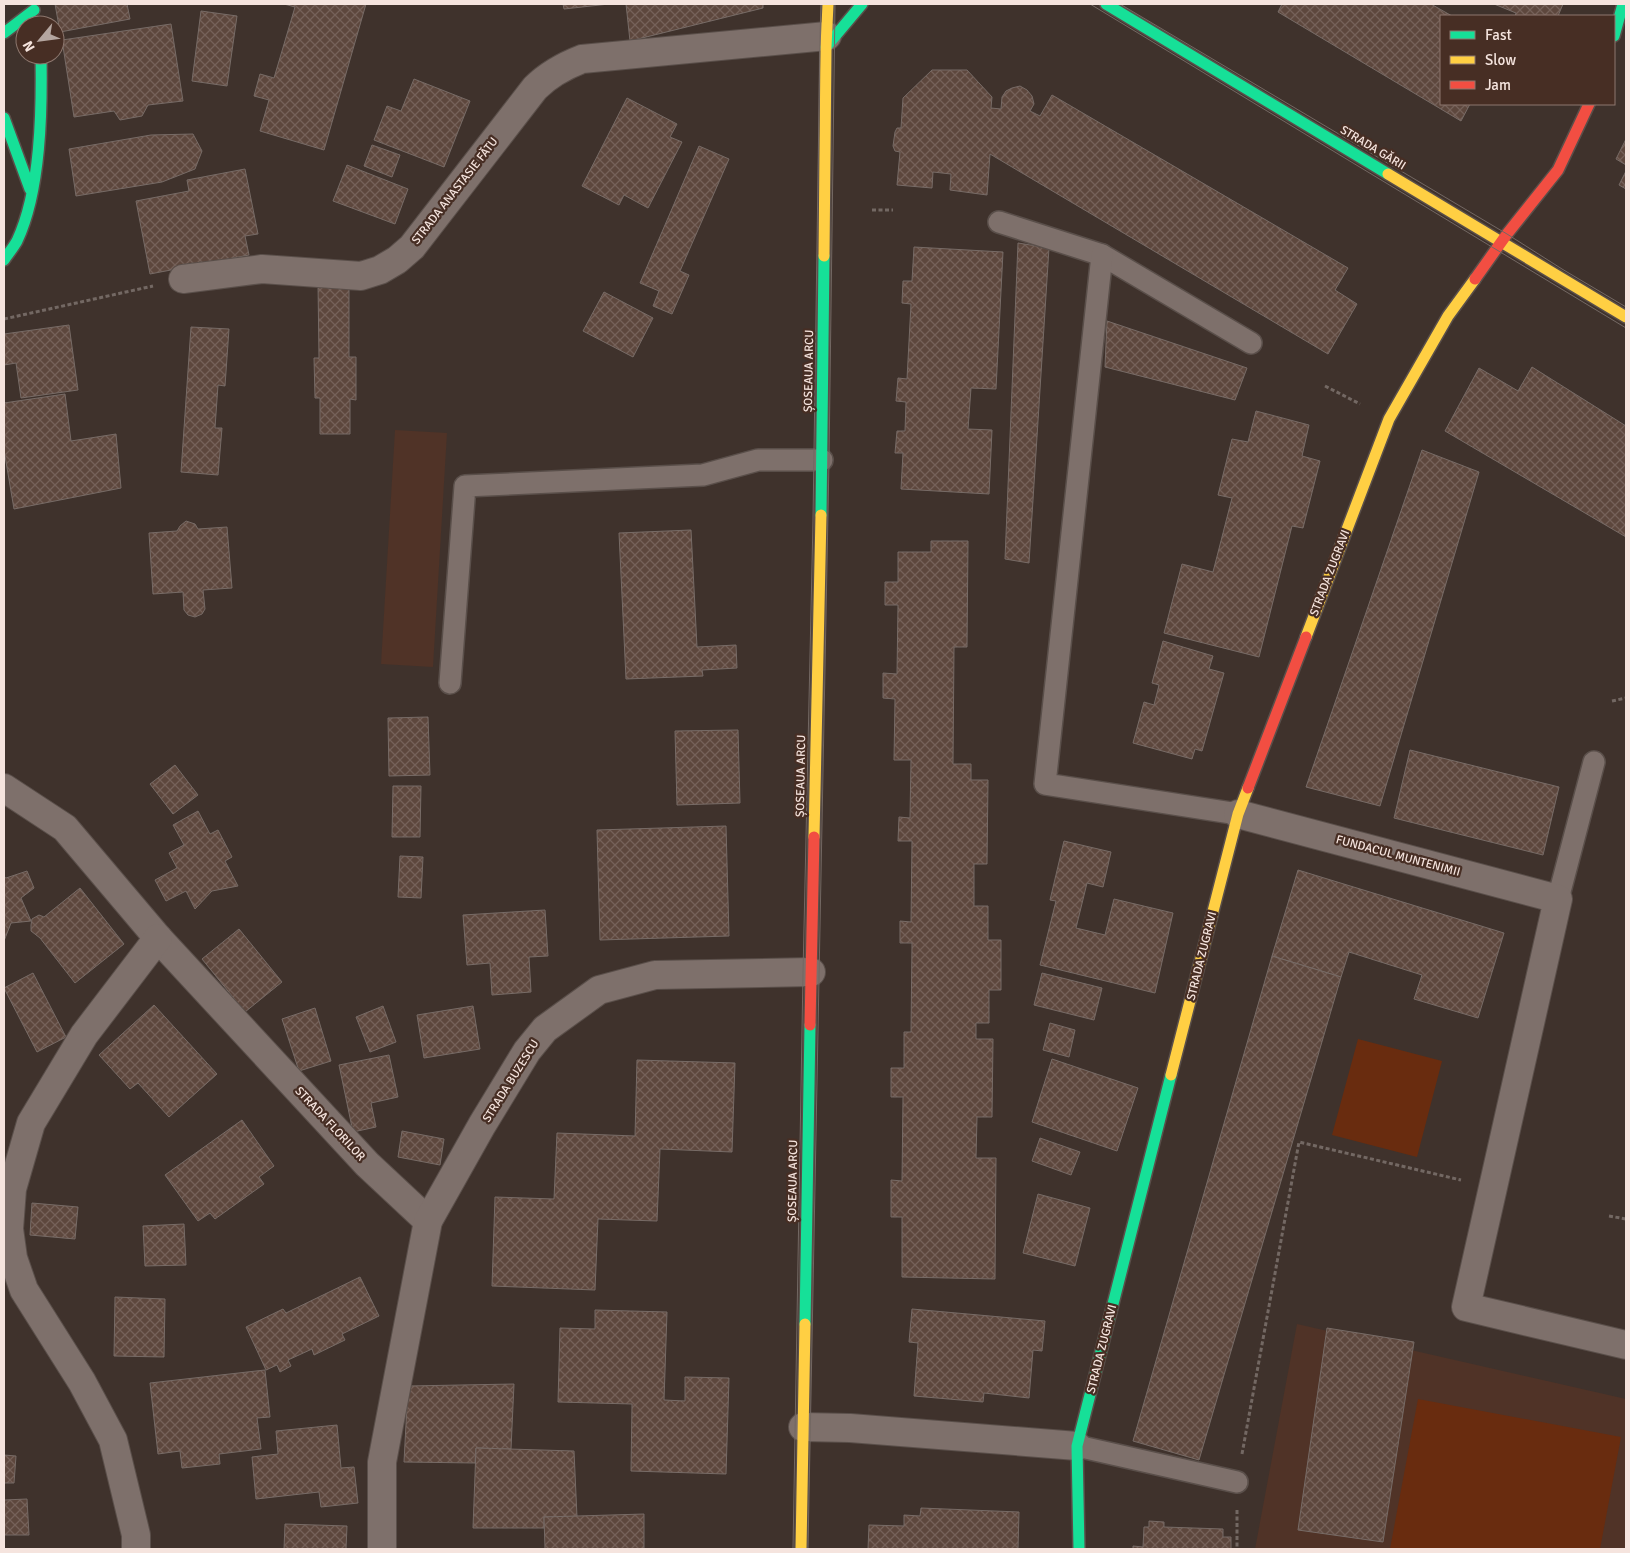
<svg xmlns="http://www.w3.org/2000/svg" width="1630" height="1553" font-family="Signika,sans-serif">
  <style>
    .built { fill: #503327 }
    .green { fill: #692c0f }
    .building { fill: url(#building-cross-hatch); stroke: #776b66 }
    .lines { fill: none; stroke-linecap: round; stroke-linejoin: round }
    .lane-casing { stroke: #5a4f4a; stroke-width: 24 }
    .street-casing { stroke: #5a4f4a; stroke-width: 30 }
    .fast-casing { stroke: #5a4f4a; stroke-width: 14 }
    .slow-casing { stroke: #5a4f4a; stroke-width: 14 }
    .jam-casing { stroke: #5a4f4a; stroke-width: 14 }
    .path { stroke: #736863; stroke-width: 3; stroke-dasharray: 4 2.5; stroke-linecap: butt }
    .lane { stroke: #7e706b; stroke-width: 21 }
    .street { stroke: #7e706b; stroke-width: 28 }
    .fast { stroke: #16e098; stroke-width: 11 }
    .slow { stroke: #ffcf43; stroke-width: 11 }
    .jam { stroke: #f24e42; stroke-width: 11 }
    .tram { stroke: #736863; stroke-width: 1 }
    .labels { text-anchor: middle; dominant-baseline: central; stroke-width: 4.5; stroke-linejoin: round; paint-order: stroke }
    .street-label { font-size: 12px; fill: #f5e4de; stroke: #472e24 }
  </style>
  <defs>
    <pattern id="building-cross-hatch" width="8" height="8" patternUnits="userSpaceOnUse" patternTransform="scale(1.25)"><rect width="8" height="8" fill="#5d473d"/><path d="M0 0l8 8M0 8l8-8" fill="none" stroke="#756159"/></pattern>
  </defs>
  <rect width="100%" height="100%" fill="#3f322c"/>
  <!-- built -->
  <g class="built">
    <path d="M395 430 447 433 433 667 381 664Z"/>
    <path d="M1297 1324 1626 1399V1549H1255Z"/>
  </g>
  <!-- green -->
  <g class="green">
    <path d="M1358 1039 1442 1061 1417 1157 1332 1135Z"/>
    <path d="M1418 1399 1621 1437 1600 1549H1390Z"/>
  </g>
  <!-- building -->
  <g class="building">
    <path d="M55 4H127L130 19 60 32Z"/>
    <path d="M284 4H366L324 150 260 131 269 100 254 96 260 74 274 78 295 7Z"/>
    <path d="M563 4H609L564 9Z"/>
    <path d="M626 4H763V8L630 41Z"/>
    <path d="M1282 4H1431L1452 16H1441V104H1470L1461 121 1278 12Z"/>
    <path d="M1494 4H1563L1558 16H1515L1516 13Z"/>
    <path d="M201 11 237 16 227 86 192 81Z"/>
    <path d="M171 24 183 101 148 105 142 116 120 120 114 111 74 117 62 40Z"/>
    <path d="M932 70H967L992 97 991 108 1001 109 1002 97 1006 91 1012 88 1020 86 1027 90 1032 96 1034 104 1030 111 1040 116 1052 95 1348 268 1335 290 1357 304 1328 354 990 154 987 195 950 190 951 174 933 172 932 188 897 185 900 152 895 151 893 146 895 132 897 128H901L903 98Z"/>
    <path d="M414 79 470 101 444 167 374 140 387 106 401 111Z"/>
    <path d="M627 98 677 124 670 137 682 142 648 208 624 195 619 205 582 186Z"/>
    <path d="M193 134 202 151 195 169 162 182 76 196 69 149 151 135Z"/>
    <path d="M1626 139V165L1616 159Z"/>
    <path d="M372 145 400 155 392 177 364 166Z"/>
    <path d="M699 146 729 159 680 271 689 275 672 314 653 306 659 291 640 283Z"/>
    <path d="M347 165 408 189 395 224 333 201Z"/>
    <path d="M245 169 258 234 245 236 249 255 150 274 136 201 189 191 187 180Z"/>
    <path d="M1626 171V189L1619 185Z"/>
    <path d="M1018 243 1049 248 1029 563 1005 559Z"/>
    <path d="M914 247 1003 252 996 389 971 388 968 429 992 430 989 494 901 489 903 453H895L897 431H905L906 402 896 401 898 378 907 379 911 304 902 303 903 281H912Z"/>
    <path d="M349 283V357H356V400L350 399V434H320V398H315L314 358H319L318 284Z"/>
    <path d="M604 292 653 318 633 357 583 331Z"/>
    <path d="M1107 321 1247 368 1235 400 1105 367Z"/>
    <path d="M69 325 78 390 21 398 16 363 4 365V334Z"/>
    <path d="M191 327 229 329 225 386 218 385 215 428H222L218 475 181 472Z"/>
    <path d="M1532 367 1626 426V537L1445 431 1479 368 1518 391Z"/>
    <path d="M65 394 71 441 116 434 121 488 14 509 4 450V403Z"/>
    <path d="M1256 411 1309 425 1302 456 1320 461 1303 528 1292 526 1259 657 1164 633 1182 564 1213 572 1232 498 1218 495 1232 439 1248 442Z"/>
    <path d="M1422 450 1479 472 1380 806 1306 787Z"/>
    <path d="M186 521 195 524 198 529 227 527 232 588 203 590 205 609 202 614 195 617 188 615 184 610 183 592 153 594 149 533 177 531 180 526Z"/>
    <path d="M691 530 697 647 736 645 737 668 702 670 703 676 626 679 619 533Z"/>
    <path d="M931 541H968L967 647H954L953 764H971V780H988L987 864H974V906H988V940H1001V990H989V1023H976V1039H993L992 1117H977L976 1158H996L995 1279 902 1277V1217H891V1180L902 1181 903 1097H891V1068H904V1032H911L912 943H900V921L911 922 912 841H898L899 817 910 818 911 760H894L895 699 883 698V673L897 674 898 605H885V582H898V552H931Z"/>
    <path d="M1163 641 1213 656 1209 669 1224 673 1202 751 1195 749 1192 759 1133 743 1144 702 1154 705 1159 685 1152 683Z"/>
    <path d="M428 717 430 775 389 776 388 718Z"/>
    <path d="M738 730 740 803 677 805 675 731Z"/>
    <path d="M1410 750 1559 787 1543 855 1394 818Z"/>
    <path d="M175 765 198 795 173 814 150 784Z"/>
    <path d="M393 786H421L420 837H392Z"/>
    <path d="M198 811 210 834 218 830 232 857 225 861 238 886 212 891 195 909 186 891 166 901 155 880 177 868 169 853 184 845 173 825Z"/>
    <path d="M726 826 729 936 600 940 597 830Z"/>
    <path d="M1064 841 1111 852 1103 887 1087 883 1076 928 1105 935 1114 899 1173 913 1155 993 1040 965 1056 901 1050 900Z"/>
    <path d="M400 856 423 857 421 898 398 897Z"/>
    <path d="M1298 870 1504 933 1478 1018 1414 999 1422 975 1349 952 1341 977 1272 956Z"/>
    <path d="M27 871 34 888 21 898 31 921 11 923 4 941V877L6 878Z"/>
    <path d="M80 888 124 944 75 983 40 938 31 931V925L32 919 39 915 44 917Z"/>
    <path d="M545 910 548 956 529 957 531 992 492 995 490 963 467 965 463 915Z"/>
    <path d="M239 929 282 982 245 1012 202 959Z"/>
    <path d="M1272 956 1341 977 1199 1460 1133 1441Z"/>
    <path d="M33 973 66 1037 37 1052 4 988Z"/>
    <path d="M1042 973 1102 988 1094 1020 1034 1005Z"/>
    <path d="M154 1005 217 1074 169 1117 138 1083 130 1089 99 1055Z"/>
    <path d="M383 1006 396 1042 370 1052 356 1017Z"/>
    <path d="M473 1006 480 1049 424 1058 417 1015Z"/>
    <path d="M315 1008 331 1061 299 1071 282 1019Z"/>
    <path d="M1050 1023 1075 1030 1069 1057 1043 1050Z"/>
    <path d="M389 1055 398 1097 371 1103 376 1127 353 1132 339 1065Z"/>
    <path d="M1052 1059 1138 1088 1117 1151 1032 1122Z"/>
    <path d="M637 1060 735 1063 732 1152 660 1149 657 1221 598 1219 595 1290 492 1286 495 1197 554 1199 557 1133 635 1136Z"/>
    <path d="M242 1120 274 1166 259 1177 264 1184 215 1219 210 1213 198 1221 165 1175Z"/>
    <path d="M402 1131 444 1139 440 1165 398 1157Z"/>
    <path d="M1040 1138 1080 1152 1071 1175 1032 1161Z"/>
    <path d="M1038 1194 1090 1208 1075 1266 1023 1253Z"/>
    <path d="M32 1203 78 1207 75 1239 30 1235Z"/>
    <path d="M184 1224 186 1265 145 1266 143 1226Z"/>
    <path d="M360 1277 379 1316 342 1334 345 1340 314 1355 312 1349 288 1360 291 1366 280 1372 277 1365 266 1370 246 1327 283 1309 286 1313Z"/>
    <path d="M115 1297 165 1299 164 1357 114 1356Z"/>
    <path d="M912 1309 1045 1321 1042 1351 1033 1350 1029 1398 984 1393 983 1402 914 1396 918 1343 909 1342Z"/>
    <path d="M595 1310 667 1312 664 1400 685 1401V1377L729 1378 726 1474 631 1471 632 1404 558 1402 560 1328 595 1329Z"/>
    <path d="M1327 1328 1414 1342 1383 1542 1298 1530Z"/>
    <path d="M265 1370 270 1417 257 1418 261 1449 219 1454 220 1464 182 1468 180 1451 158 1454 150 1383Z"/>
    <path d="M514 1384 511 1449 476 1448 475 1463 404 1462 408 1386Z"/>
    <path d="M337 1425 341 1468 354 1467 358 1503 321 1507 319 1492 256 1499 252 1457 278 1454 276 1431Z"/>
    <path d="M476 1448 574 1451 577 1517H544V1528H473Z"/>
    <path d="M4 1455 16 1456 14 1483H4Z"/>
    <path d="M27 1499 29 1535H4V1500Z"/>
    <path d="M921 1508 1019 1512 1018 1549H868L869 1525 904 1526V1515L920 1516Z"/>
    <path d="M644 1514V1549H545L544 1517Z"/>
    <path d="M1149 1521 1164 1522V1527L1223 1529V1537H1231V1549H1133V1546L1143 1547 1144 1527H1149Z"/>
    <path d="M285 1524 347 1526 346 1549H284Z"/>
  </g>
  <g class="lines">
    <defs>
      <g id="lane">
        <path d="M999 222 1102 255 1251 343"/>
        <path d="M1102 255 1045 784 1238 814"/>
        <path d="M450 683 465 486 703 475 758 460H822"/>
        <path d="M1558 899 1594 762"/>
        <path d="M1077 1446 1237 1482"/>
      </g>
      <g id="street">
        <path d="M183 279 262 269 361 276 380 270 397 260 412 247 535 88C548 75 564 66 582 59L827 36"/>
        <path d="M4 788 65 828 158 938 367 1164 428 1221"/>
        <path d="M1238 814 1558 899 1466 1307 1626 1345"/>
        <path d="M803 1427 850 1428 1077 1446"/>
        <path d="M136 1549V1535L113 1440 82 1382 24 1290 13 1258 9 1229 12 1189 31 1123 84 1035 158 938"/>
        <path d="M382 1549V1462L428 1221 482 1125 527 1051 545 1029 599 990 655 975 811 972"/>
      </g>
      <g id="fast">
        <path d="M1106 4 1388 174"/>
        <path d="M4 33 34 10"/>
        <path d="M1614 36 1623 4"/>
        <path d="M826 47 862 4"/>
        <path d="M4 118 30 189"/>
        <path d="M4 260C8 254 13 248 17 241 41 190 42 110 41 55"/>
        <path d="M821 515 824 256"/>
        <path d="M805 1324 810 1025"/>
        <path d="M1079 1549 1077 1446 1171 1075"/>
      </g>
      <g id="slow">
        <path d="M1388 174 1626 317"/>
        <path d="M824 256 826 47 828 4"/>
        <path d="M1306 637 1389 419 1448 316 1475 279"/>
        <path d="M814 837 821 515"/>
        <path d="M1171 1075 1238 814 1248 788"/>
        <path d="M801 1549 805 1324"/>
      </g>
      <g id="jam">
        <path d="M1475 279 1507 234 1558 170 1589 104"/>
        <path d="M1248 788 1306 637"/>
        <path d="M810 1025 814 837"/>
      </g>
    </defs>
    <!-- lane casing -->
    <use href="#lane" class="lane-casing"/>
    <!-- street casing -->
    <use href="#street" class="street-casing"/>
    <!-- fast casing -->
    <use href="#fast" class="fast-casing"/>
    <!-- slow casing -->
    <use href="#slow" class="slow-casing"/>
    <!-- jam casing -->
    <use href="#jam" class="jam-casing"/>
    <!-- path -->
    <g class="path">
      <path d="M872 210H893"/>
      <path d="M4 319 153 286"/>
      <path d="M1325 386 1360 404"/>
      <path d="M1612 701 1626 698"/>
      <path d="M1609 1216 1626 1219"/>
      <path d="M1242 1454 1299 1142 1461 1180"/>
      <path d="M1237 1510V1549"/>
    </g>
    <!-- lane -->
    <use href="#lane" class="lane"/>
    <!-- street -->
    <use href="#street" class="street"/>
    <!-- fast -->
    <use href="#fast" class="fast"/>
    <!-- slow -->
    <use href="#slow" class="slow"/>
    <!-- jam -->
    <use href="#jam" class="jam"/>
    <!-- tram -->
    <g class="tram">
      <path d="M1090 4 1626 328"/>
      <path d="M1120 4 1507 234 1562 269 1626 307"/>
      <path d="M793 1549 803 973 813 520 820 36 821 4"/>
      <path d="M808 1549 829 461 835 4"/>
    </g>
  </g>
  <g class="labels">
    <!-- street labels -->
    <g class="street-label">
      <text transform="translate(1373 148) rotate(31)">STRADA GĂRII</text>
      <text transform="translate(455 191) rotate(-52)">STRADA ANASTASIE FĂTU</text>
      <text transform="translate(809 371) rotate(-89)">ȘOSEAUA ARCU</text>
      <text transform="translate(1330 573) rotate(-69)">STRADA ZUGRAVI</text>
      <text transform="translate(801 776) rotate(-89)">ȘOSEAUA ARCU</text>
      <text transform="translate(1398 856) rotate(15)">FUNDACUL MUNTENIMII</text>
      <text transform="translate(1202 956) rotate(-76)">STRADA ZUGRAVI</text>
      <text transform="translate(511 1081) rotate(-58)">STRADA BUZESCU</text>
      <text transform="translate(330 1124) rotate(47)">STRADA FLORILOR</text>
      <text transform="translate(793 1181) rotate(-89)">ȘOSEAUA ARCU</text>
      <text transform="translate(1102 1349) rotate(-76)">STRADA ZUGRAVI</text>
    </g>
  </g>
  <!-- border -->
  <rect width="1630" height="1553" fill="none" stroke="#f5e4de" stroke-width="10"/>
  <!-- legend -->
  <rect x="1440" y="15" width="175" height="90" fill="#472e24" stroke="#8d776e"/>
  <rect x="1450" y="31" width="25" height="8" fill="#16e098" stroke="#8d776e"/>
  <text x="1485" y="40" font-size="15" fill="#f5e4de">Fast</text>
  <rect x="1450" y="56" width="25" height="8" fill="#ffcf43" stroke="#8d776e"/>
  <text x="1485" y="65" font-size="15" fill="#f5e4de">Slow</text>
  <rect x="1450" y="81" width="25" height="8" fill="#f24e42" stroke="#8d776e"/>
  <text x="1485" y="90" font-size="15" fill="#f5e4de">Jam</text>
  <!-- north arrow -->
  <g transform="translate(40 40) rotate(241)"><circle r="24" fill="#472e24" stroke="#8d776e"/>
  <path d="M0-4L9 19L0 12L-9 19Z" fill="#b5a6a0"/>
  <text y="-8" font-size="14" font-weight="bold" text-anchor="middle" fill="#f5e4de">N</text>
  </g>
</svg>
